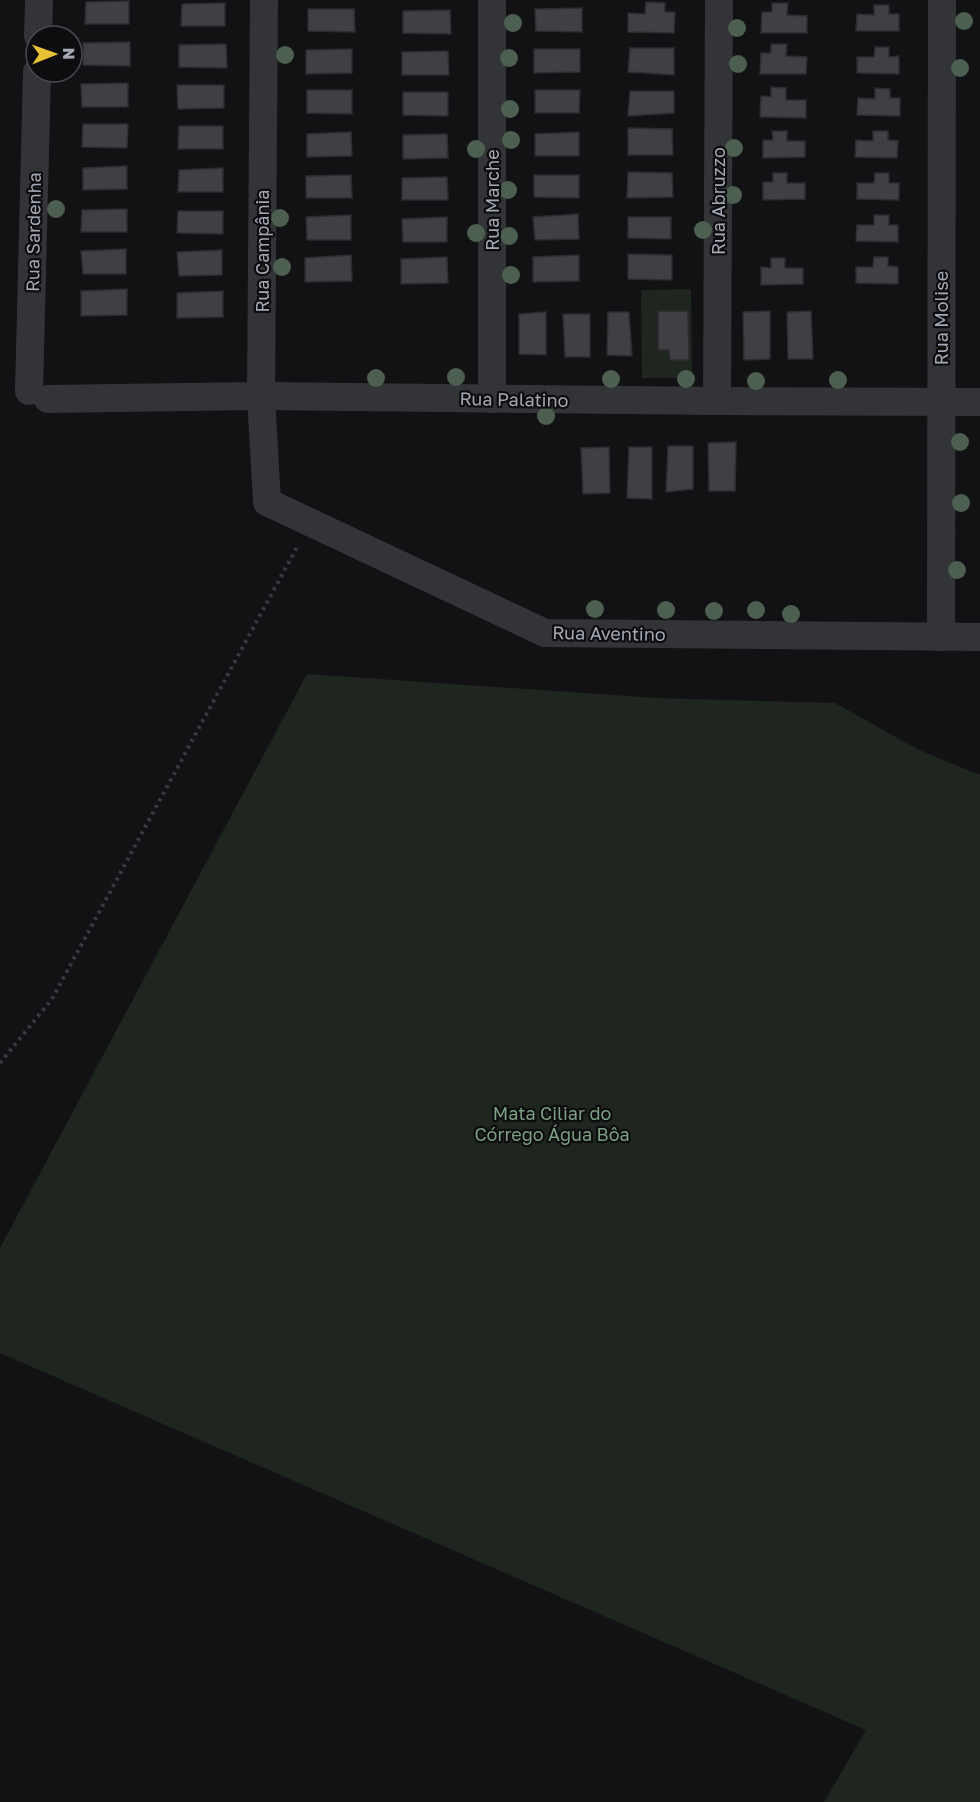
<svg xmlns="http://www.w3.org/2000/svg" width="980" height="1802" font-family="'Golos Text',sans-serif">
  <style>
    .green { fill: #1f2620 }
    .building { fill: #3f3f44; stroke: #2d2c30; stroke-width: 1.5 }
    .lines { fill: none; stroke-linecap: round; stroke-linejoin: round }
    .path { stroke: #393a3f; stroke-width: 4; stroke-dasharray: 3 4.5; stroke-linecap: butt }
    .minor { stroke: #333438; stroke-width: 28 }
    .tree { fill: #4c5f50 }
    .labels { text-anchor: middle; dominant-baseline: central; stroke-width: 4.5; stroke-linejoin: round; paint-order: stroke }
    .street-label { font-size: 18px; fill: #a4a7b4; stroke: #0d0d0f }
    .park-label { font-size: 18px; fill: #7c9e82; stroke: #0d0d0f }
  </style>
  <rect width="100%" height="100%" fill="#121214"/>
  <!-- green -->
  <g class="green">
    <path d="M691 289 692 378H642L641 290Z"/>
    <path d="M307 674 657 698 835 703 919 750 980 775V1802H824L866 1730 0 1353V1248Z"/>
  </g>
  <!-- building -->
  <g class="building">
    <path d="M129 1V24H85L86 2Z"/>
    <path d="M646 2 665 3V12H675L674 33 628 32V13L645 14Z"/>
    <path d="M225 3V26H181L182 4Z"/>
    <path d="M772 3H788L787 15 807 16V33H761L762 12H772Z"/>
    <path d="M874 5H889V14H899V31H856L857 14 874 15Z"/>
    <path d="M582 8V32L536 31 535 9Z"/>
    <path d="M308 9H354L355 32 308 31Z"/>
    <path d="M450 10 451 34 403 33V11Z"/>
    <path d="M130 42V66L83 65V43Z"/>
    <path d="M226 44 227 68 179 67V45Z"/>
    <path d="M771 44H787L786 56 807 57 806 74H760L761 53H771Z"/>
    <path d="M875 47H889V57L899 56V74L857 73V57H874Z"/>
    <path d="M630 48H674V75L628 72Z"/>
    <path d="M352 49V73L306 74V50Z"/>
    <path d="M534 49H580V72L534 73Z"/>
    <path d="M448 51 449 75H402V52Z"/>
    <path d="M128 83V107H82L81 84Z"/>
    <path d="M177 85H224V108L178 109Z"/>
    <path d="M771 87 786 88V100H806V118L760 117 761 96 771 97Z"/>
    <path d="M875 88 890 89V98H900V116L857 115 858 98 875 99Z"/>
    <path d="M307 90H352V114L307 113Z"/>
    <path d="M535 90H580L579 113H535Z"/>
    <path d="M630 91H674V113L628 116Z"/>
    <path d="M403 92H448V116L403 115Z"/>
    <path d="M83 124H128L127 148 82 147Z"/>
    <path d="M179 126H223V149H178Z"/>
    <path d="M628 128 672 129 673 155H628Z"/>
    <path d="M772 131H787V141H805V157L763 158V140H773Z"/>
    <path d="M873 131H888V140L898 141 897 158 855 157 856 140 873 141Z"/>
    <path d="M351 132 352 156 307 157V134Z"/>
    <path d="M579 132V156H535V134Z"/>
    <path d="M447 134 448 158 403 159V135Z"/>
    <path d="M127 166V189L83 190V168Z"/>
    <path d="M223 168V192H178L179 170Z"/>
    <path d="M628 172 672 173 673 197 627 198Z"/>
    <path d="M773 173H787V183H805V199L763 200V182H773Z"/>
    <path d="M875 173H889V183H899V200L857 199V183H874Z"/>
    <path d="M351 175 352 198H306V176Z"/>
    <path d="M534 175H579V198L534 197Z"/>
    <path d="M447 177 448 200H402V178Z"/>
    <path d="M127 209V232H81L82 210Z"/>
    <path d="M178 211H223V234L177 233Z"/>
    <path d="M578 214 579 239 535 240 533 217Z"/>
    <path d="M351 215V240H307L306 217Z"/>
    <path d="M874 215H889V225H898V242L856 241 857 225H874Z"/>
    <path d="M447 217V242H403L402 219Z"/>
    <path d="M628 217H671V239L628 238Z"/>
    <path d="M126 249V274H83L81 251Z"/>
    <path d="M222 250V275L179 276 177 252Z"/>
    <path d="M628 254 672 255V280L628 279Z"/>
    <path d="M351 255 352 281 305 282V258Z"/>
    <path d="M579 255V281L533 282V257Z"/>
    <path d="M447 257 448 283 401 284V259Z"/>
    <path d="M874 257H888V266L898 267V284L856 283V267H873Z"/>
    <path d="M771 258H785V268H803V284L761 285V267L771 268Z"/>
    <path d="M127 289V315L81 316V291Z"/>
    <path d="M223 291V317L177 318V293Z"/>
    <path d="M658 311H688L689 360H670L669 350H658Z"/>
    <path d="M770 311V359L744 360 743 312Z"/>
    <path d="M811 311 813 359H788L787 312Z"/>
    <path d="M546 312V355L519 354V314Z"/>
    <path d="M608 312H629L632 356 607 355Z"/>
    <path d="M563 314H590V357H565Z"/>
    <path d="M736 442 735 491H709L708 443Z"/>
    <path d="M668 446H693V489L666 492Z"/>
    <path d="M609 447 610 493 583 494 581 448Z"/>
    <path d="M629 447H652V499L627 498Z"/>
  </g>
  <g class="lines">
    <!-- path -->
    <path class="path" d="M0 1063 52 999 297 547"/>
    <!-- minor -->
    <g class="minor">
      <path d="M264 0 261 396 267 502 545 633 980 637"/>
      <path d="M492 0V399"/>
      <path d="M38 36 39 0"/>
      <path d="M29 391 37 72"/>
      <path d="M48 399 261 396 717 401 980 402"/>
      <path d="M717 401 719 0"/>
      <path d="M941 637 942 0"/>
    </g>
  </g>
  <!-- trees -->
  <g class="tree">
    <circle cx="964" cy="21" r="9"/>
    <circle cx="513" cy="23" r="9"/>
    <circle cx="737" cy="28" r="9"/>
    <circle cx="285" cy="55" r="9"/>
    <circle cx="509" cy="58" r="9"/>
    <circle cx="738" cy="64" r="9"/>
    <circle cx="960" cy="68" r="9"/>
    <circle cx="510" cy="109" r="9"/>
    <circle cx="511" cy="140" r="9"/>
    <circle cx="734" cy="148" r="9"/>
    <circle cx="476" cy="149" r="9"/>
    <circle cx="508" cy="190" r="9"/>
    <circle cx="733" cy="195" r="9"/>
    <circle cx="56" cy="209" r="9"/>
    <circle cx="280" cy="218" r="9"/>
    <circle cx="703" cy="230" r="9"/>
    <circle cx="476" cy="233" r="9"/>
    <circle cx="509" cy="236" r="9"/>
    <circle cx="282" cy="267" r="9"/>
    <circle cx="511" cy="275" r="9"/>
    <circle cx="456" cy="377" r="9"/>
    <circle cx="376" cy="378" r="9"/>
    <circle cx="611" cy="379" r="9"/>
    <circle cx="686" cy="379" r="9"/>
    <circle cx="838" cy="380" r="9"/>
    <circle cx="756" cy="381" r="9"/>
    <circle cx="546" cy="416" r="9"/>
    <circle cx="960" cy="442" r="9"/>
    <circle cx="961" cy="503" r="9"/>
    <circle cx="957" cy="570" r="9"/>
    <circle cx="595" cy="609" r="9"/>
    <circle cx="666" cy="610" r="9"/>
    <circle cx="756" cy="610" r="9"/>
    <circle cx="714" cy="611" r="9"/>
    <circle cx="791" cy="614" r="9"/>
  </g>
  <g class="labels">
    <!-- street labels -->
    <g class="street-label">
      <text transform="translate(492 200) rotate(-90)">Rua Marche</text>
      <text transform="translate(718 201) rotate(-90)">Rua Abruzzo</text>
      <text transform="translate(33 232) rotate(-89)">Rua Sardenha</text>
      <text transform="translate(262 251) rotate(-90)">Rua Campânia</text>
      <text transform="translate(941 318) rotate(-90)">Rua Molise</text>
      <text transform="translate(514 399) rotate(1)">Rua Palatino</text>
      <text transform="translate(609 633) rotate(1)">Rua Aventino</text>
    </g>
    <!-- park labels -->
    <g class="park-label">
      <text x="552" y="1113">Mata Ciliar do<tspan x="552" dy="21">Córrego Água Bôa</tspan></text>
    </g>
  </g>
  <!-- north arrow -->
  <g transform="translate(54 54) rotate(89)"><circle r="28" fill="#0d0d0f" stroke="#494b51" stroke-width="1.5"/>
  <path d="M0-4.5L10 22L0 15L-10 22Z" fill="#e8c036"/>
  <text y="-9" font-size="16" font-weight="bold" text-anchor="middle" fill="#a4a7b4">N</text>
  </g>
</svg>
